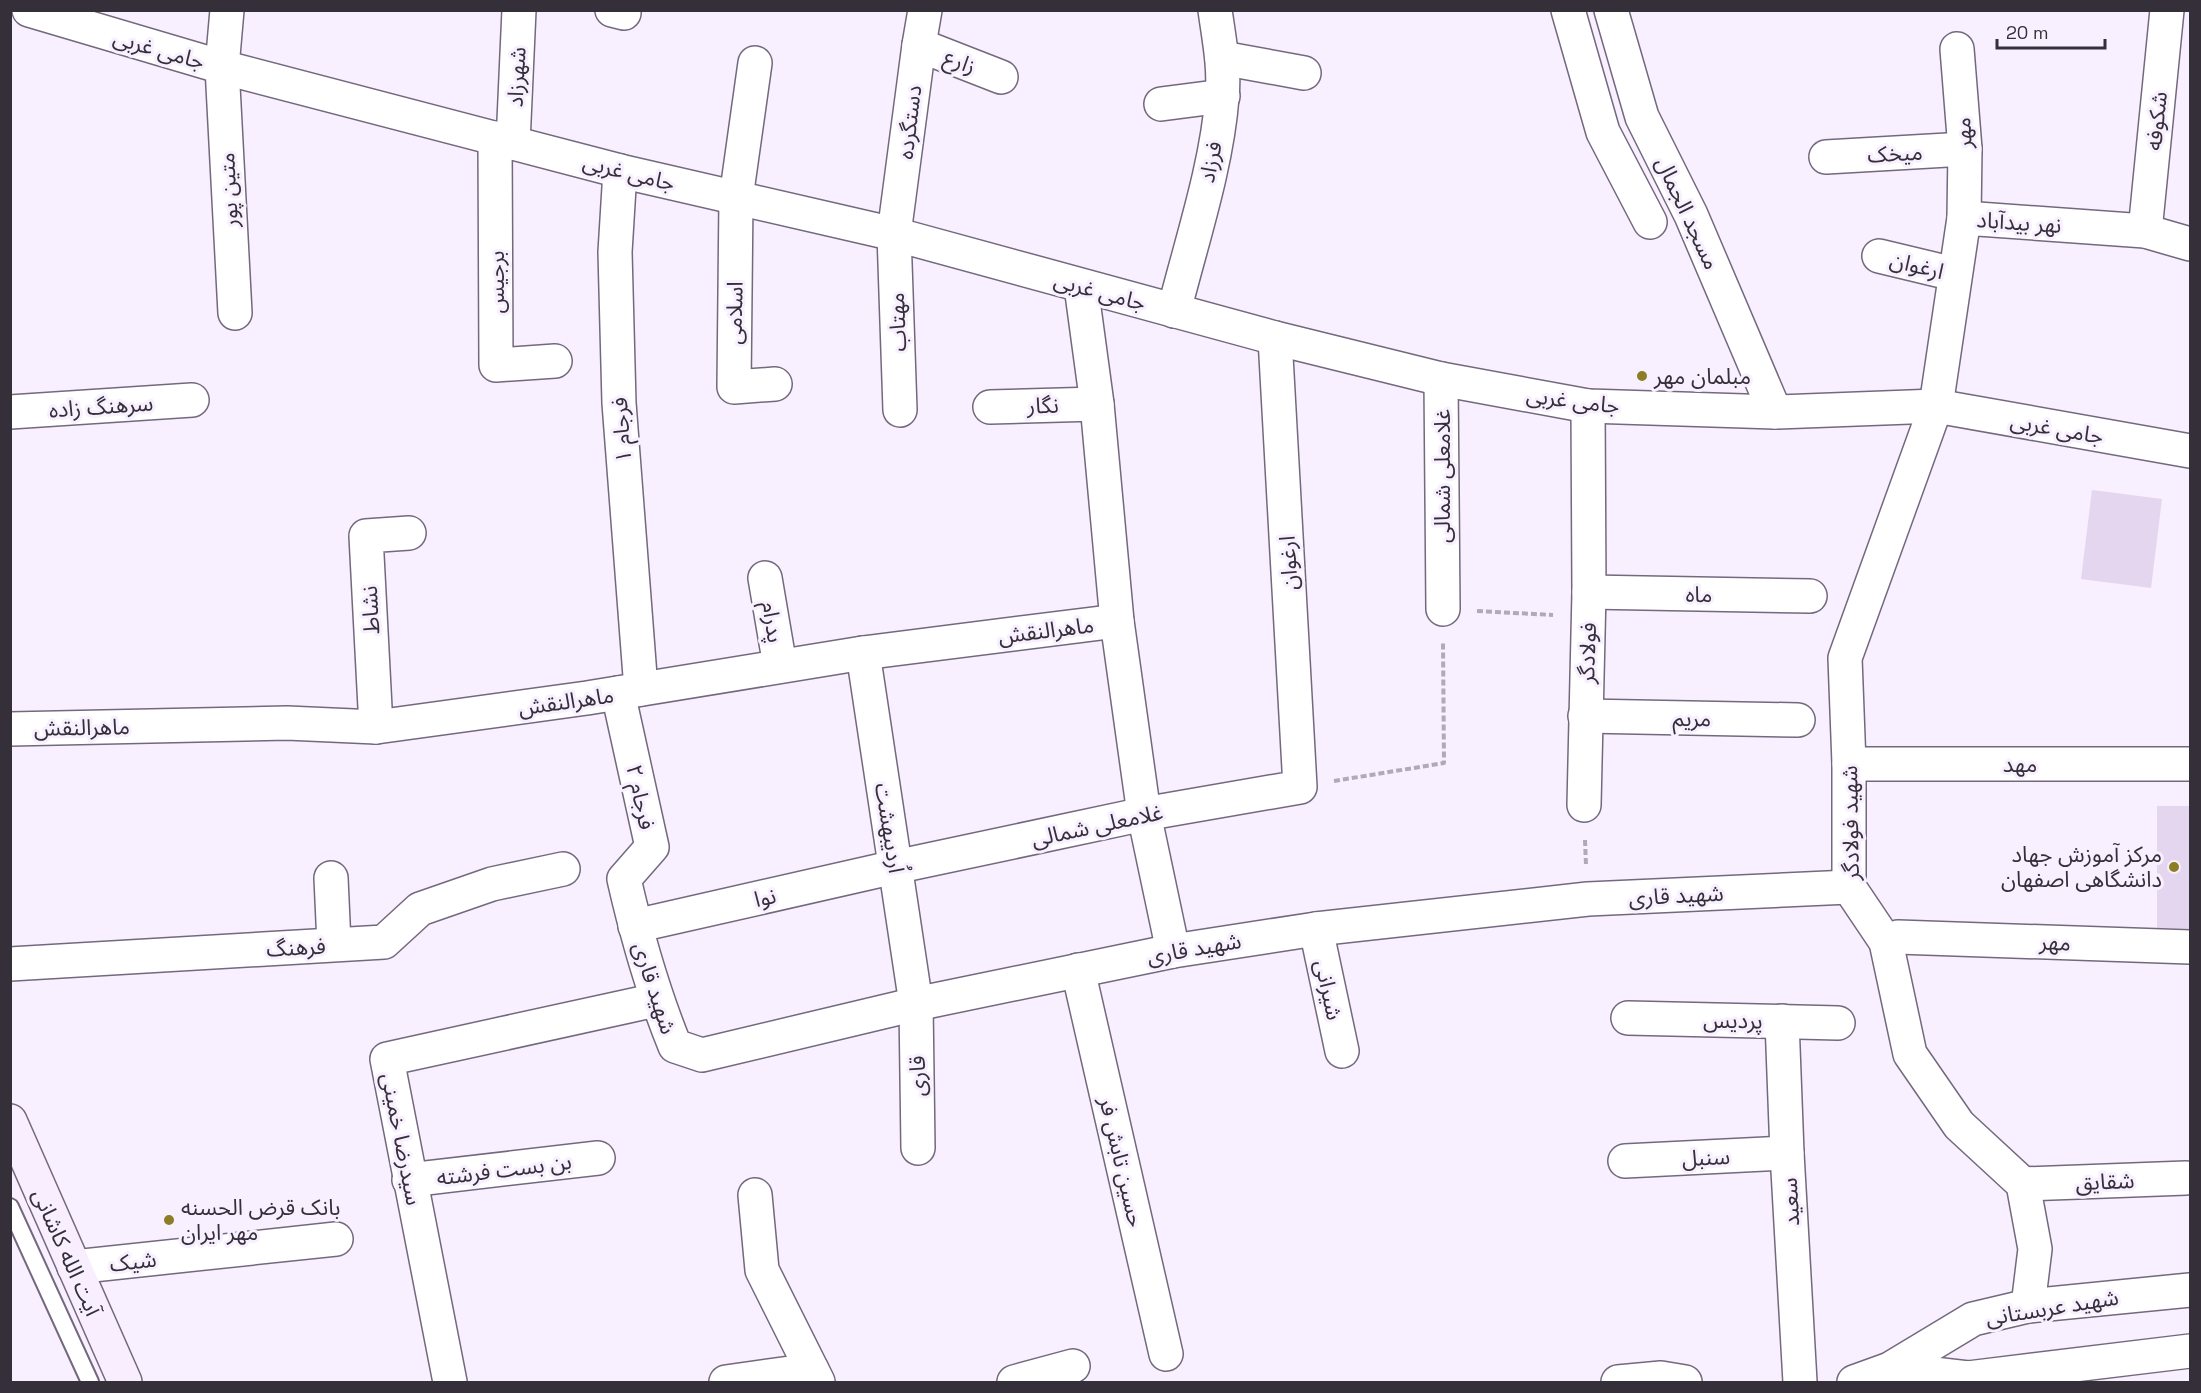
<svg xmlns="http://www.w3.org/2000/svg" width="2201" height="1393" font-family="'Space Grotesk','Noto Sans Arabic',sans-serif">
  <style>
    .building { fill: #e4d6ee }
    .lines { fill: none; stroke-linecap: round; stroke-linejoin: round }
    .service-casing { stroke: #74687e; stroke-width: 20 }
    .minor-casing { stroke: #74687e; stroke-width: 36 }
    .tertiary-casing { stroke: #74687e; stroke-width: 36 }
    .secondary-casing { stroke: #74687e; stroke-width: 36 }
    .path { stroke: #b0a9b7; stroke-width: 4; stroke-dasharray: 6 3; stroke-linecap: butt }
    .service { stroke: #fff; stroke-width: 16 }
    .minor { stroke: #fff; stroke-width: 33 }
    .tertiary { stroke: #fff; stroke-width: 33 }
    .secondary { stroke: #f8eefe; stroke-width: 33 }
    .poi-dot { fill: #8b7e25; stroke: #f8efff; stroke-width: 2 }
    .labels { text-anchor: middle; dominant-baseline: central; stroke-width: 6; stroke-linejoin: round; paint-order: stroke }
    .street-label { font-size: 22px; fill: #342f39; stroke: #f8efff }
    .poi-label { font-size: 22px; fill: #342f39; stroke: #f8efff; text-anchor: start }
  </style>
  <rect width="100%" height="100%" fill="#f8efff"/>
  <!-- building -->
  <g class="building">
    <path d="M2092 490 2162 499 2151 588 2081 579Z"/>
    <path d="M2157 806H2190V929L2157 928Z"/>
  </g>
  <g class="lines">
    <defs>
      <path id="service" d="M10 1207 90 1382"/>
      <g id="minor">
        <path d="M227 10 222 67 235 313"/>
        <path d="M612 10 624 13"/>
        <path d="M1568 10 1603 132 1650 222"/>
        <path d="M1611 10 1642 117 1691 215 1775 412"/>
        <path d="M919 45 1001 77"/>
        <path d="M1957 49 1965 149 1964 218"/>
        <path d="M1222 58 1304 73"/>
        <path d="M755 63 736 198 734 387 775 384"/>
        <path d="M1161 104 1223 96"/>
        <path d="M495 138 496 365 555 361"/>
        <path d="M513 143 519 10"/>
        <path d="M1826 157 1965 149"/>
        <path d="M620 171 615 252 619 403 641 689"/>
        <path d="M2145 231 2167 10"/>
        <path d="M1879 256 1954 274"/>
        <path d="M1081 286 1097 404 1117 621 1144 814 1173 951"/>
        <path d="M1174 311C1191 243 1217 166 1222 97 1225 68 1219 39 1215 10"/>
        <path d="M1441 379 1443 609"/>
        <path d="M990 407 1097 404"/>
        <path d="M900 410 894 234 919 45 925 10"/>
        <path d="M10 412 192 400"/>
        <path d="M765 578 780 666"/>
        <path d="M1589 592 1810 596"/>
        <path d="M863 653 916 1004 918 1148"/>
        <path d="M618 693 652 847 624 879C637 936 653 992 675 1046L702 1055 916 1004 1173 951 1316 929 1588 899 1849 887"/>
        <path d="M1585 716 1798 720"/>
        <path d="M376 727 366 536 409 533"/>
        <path d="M10 729 287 723 376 727 587 698 863 653 1117 621"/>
        <path d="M1849 764H2190"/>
        <path d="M1584 805 1589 592 1588 406"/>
        <path d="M331 878 334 944"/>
        <path d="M635 926 895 867 1144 814 1300 787 1275 338"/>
        <path d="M1316 929 1342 1051"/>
        <path d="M1886 942 1898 937 2190 947"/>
        <path d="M10 964 384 942 420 909 492 884 563 869"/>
        <path d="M1078 970 1166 1354"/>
        <path d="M1628 1018 1838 1023"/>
        <path d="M1782 1021 1787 1153 1800 1382"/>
        <path d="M1625 1161 1787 1153"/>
        <path d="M409 1180 598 1158"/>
        <path d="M2023 1184 2186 1178"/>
        <path d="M755 1195 762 1270 818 1382"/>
        <path d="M74 1267 336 1239"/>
        <path d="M2028 1306 2035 1249 2023 1184 1959 1125 1910 1054 1886 942 1849 887V764L1845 658 1936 406 1964 218 2145 231 2190 244"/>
        <path d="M1890 1369 1968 1378 2190 1351"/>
        <path d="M450 1382 387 1059 656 1000"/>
        <path d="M726 1382 812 1370"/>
        <path d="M1014 1382 1073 1366"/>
        <path d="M1618 1382 1661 1378 1685 1382"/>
        <path d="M1854 1382 1890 1369 1973 1319 2028 1306 2190 1290"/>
      </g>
      <path id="tertiary" d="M29 10 222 67 620 171 894 234 1275 338 1441 379 1588 406 1775 412 1936 406 2190 451"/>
      <path id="secondary" d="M10 1121 125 1382"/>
    </defs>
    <!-- service casing -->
    <use href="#service" class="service-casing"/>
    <!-- minor casing -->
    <use href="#minor" class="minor-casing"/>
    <!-- tertiary casing -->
    <use href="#tertiary" class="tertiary-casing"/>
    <!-- secondary casing -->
    <use href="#secondary" class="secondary-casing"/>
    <!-- path -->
    <g class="path">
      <path d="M1477 611 1553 615"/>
      <path d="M1334 781 1444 763 1443 642"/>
      <path d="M1585 840 1586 865"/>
    </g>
    <!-- service -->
    <use href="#service" class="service"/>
    <!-- minor -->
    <use href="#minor" class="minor"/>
    <!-- tertiary -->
    <use href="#tertiary" class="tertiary"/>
    <!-- secondary -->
    <use href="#secondary" class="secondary"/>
  </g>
  <!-- markers -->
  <g class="poi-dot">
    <circle cx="1642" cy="376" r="6"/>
    <circle cx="2174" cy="867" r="6"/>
    <circle cx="169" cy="1220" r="6"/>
  </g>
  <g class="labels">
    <!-- street labels -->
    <g class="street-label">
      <text transform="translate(159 49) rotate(16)">جامی غربی</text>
      <text transform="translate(960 61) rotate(21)">زارع</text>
      <text transform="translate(516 77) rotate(-87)">شهرزاد</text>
      <text transform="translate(2156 121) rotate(-84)">شکوفه</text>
      <text transform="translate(909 122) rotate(-83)">دستگرده</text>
      <text transform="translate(1963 133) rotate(-93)">مهر</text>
      <text transform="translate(1895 153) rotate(-3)">میخک</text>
      <text transform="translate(1210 162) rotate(-78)">فرزاد</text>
      <text transform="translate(629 172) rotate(14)">جامی غربی</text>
      <text transform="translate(228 190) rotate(-93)">متین پور</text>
      <text transform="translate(1688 213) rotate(65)">مسجد الجمال</text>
      <text transform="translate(2019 222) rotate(4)">نهر بیدآباد</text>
      <text transform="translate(1917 265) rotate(14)">ارغوان</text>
      <text transform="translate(496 282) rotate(-90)">برجیس</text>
      <text transform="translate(1100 291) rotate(15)">جامی غربی</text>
      <text transform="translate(734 313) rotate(-89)">اسلامی</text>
      <text transform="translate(897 322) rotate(-92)">مهتاب</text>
      <text transform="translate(1573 400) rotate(7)">جامی غربی</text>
      <text transform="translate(1043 405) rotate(-1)">نگار</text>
      <text transform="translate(101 406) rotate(-4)">سرهنگ زاده</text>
      <text transform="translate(2057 428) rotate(10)">جامی غربی</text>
      <text transform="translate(621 430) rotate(-94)">فرجام ۱</text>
      <text transform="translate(1442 476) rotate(-90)">غلامعلی شمالی</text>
      <text transform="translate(1288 563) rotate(-93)">ارغوان</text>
      <text transform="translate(1699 594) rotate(1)">ماه</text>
      <text transform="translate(370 610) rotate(-93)">نشاط</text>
      <text transform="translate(773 622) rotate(81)">پدرام</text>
      <text transform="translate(1046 630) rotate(-7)">ماهرالنقش</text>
      <text transform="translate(1587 653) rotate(-88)">فولادگر</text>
      <text transform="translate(566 701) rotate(-8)">ماهرالنقش</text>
      <text transform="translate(1692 718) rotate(1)">مریم</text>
      <text transform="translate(82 727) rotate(-1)">ماهرالنقش</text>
      <text x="2020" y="764">مهد</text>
      <text transform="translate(641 797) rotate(78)">فرجام ۲</text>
      <text transform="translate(1850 823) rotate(-91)">شهید فولادگر</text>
      <text transform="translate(1097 825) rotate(-12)">غلامعلی شمالی</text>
      <text transform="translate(890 828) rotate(81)">اُردیبهشت</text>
      <text transform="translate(1676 895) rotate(-3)">شهید قاری</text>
      <text transform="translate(765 897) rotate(-13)">نوا</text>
      <text transform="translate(2055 942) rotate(2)">مهر</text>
      <text transform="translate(296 947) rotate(-3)">فرهنگ</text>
      <text transform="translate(1194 948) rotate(-10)">شهید قاری</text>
      <text transform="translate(655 988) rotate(72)">شهید قاری</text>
      <text transform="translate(1329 990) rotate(78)">شیرانی</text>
      <text transform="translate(1733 1020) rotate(1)">پردیس</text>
      <text transform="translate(917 1076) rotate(-91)">قاری</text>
      <text transform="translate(402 1139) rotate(79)">سیدرضا خمینی</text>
      <text transform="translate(1706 1157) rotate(-3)">سنبل</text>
      <text transform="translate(1122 1162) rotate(77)">حسین تابش فر</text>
      <text transform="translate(504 1169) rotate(-7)">بن بست فرشته</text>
      <text transform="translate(2105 1181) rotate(-2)">شقایق</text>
      <text transform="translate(1790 1202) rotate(-93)">سعید</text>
      <text transform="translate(67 1252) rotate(66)">آیت الله کاشانی</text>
      <text transform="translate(133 1261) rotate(-6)">شیک</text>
      <text transform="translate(2052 1307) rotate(-9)">شهید عربستانی</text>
    </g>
    <!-- poi labels -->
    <g class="poi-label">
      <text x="1654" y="376">مبلمان مهر</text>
      <text x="2162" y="854" text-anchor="end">مرکز آموزش جهاد<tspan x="2162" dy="25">دانشگاهی اصفهان</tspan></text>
      <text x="181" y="1207">بانک قرض الحسنه<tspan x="181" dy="25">مهر ایران</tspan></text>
    </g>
  </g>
  <!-- border -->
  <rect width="2201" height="1393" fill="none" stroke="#342f39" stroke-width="24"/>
  <!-- scale -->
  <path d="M1997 39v9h108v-9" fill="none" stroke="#342f39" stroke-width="3"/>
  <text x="2006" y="39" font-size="18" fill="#342f39" stroke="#f8efff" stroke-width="4.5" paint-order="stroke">20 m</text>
</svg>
